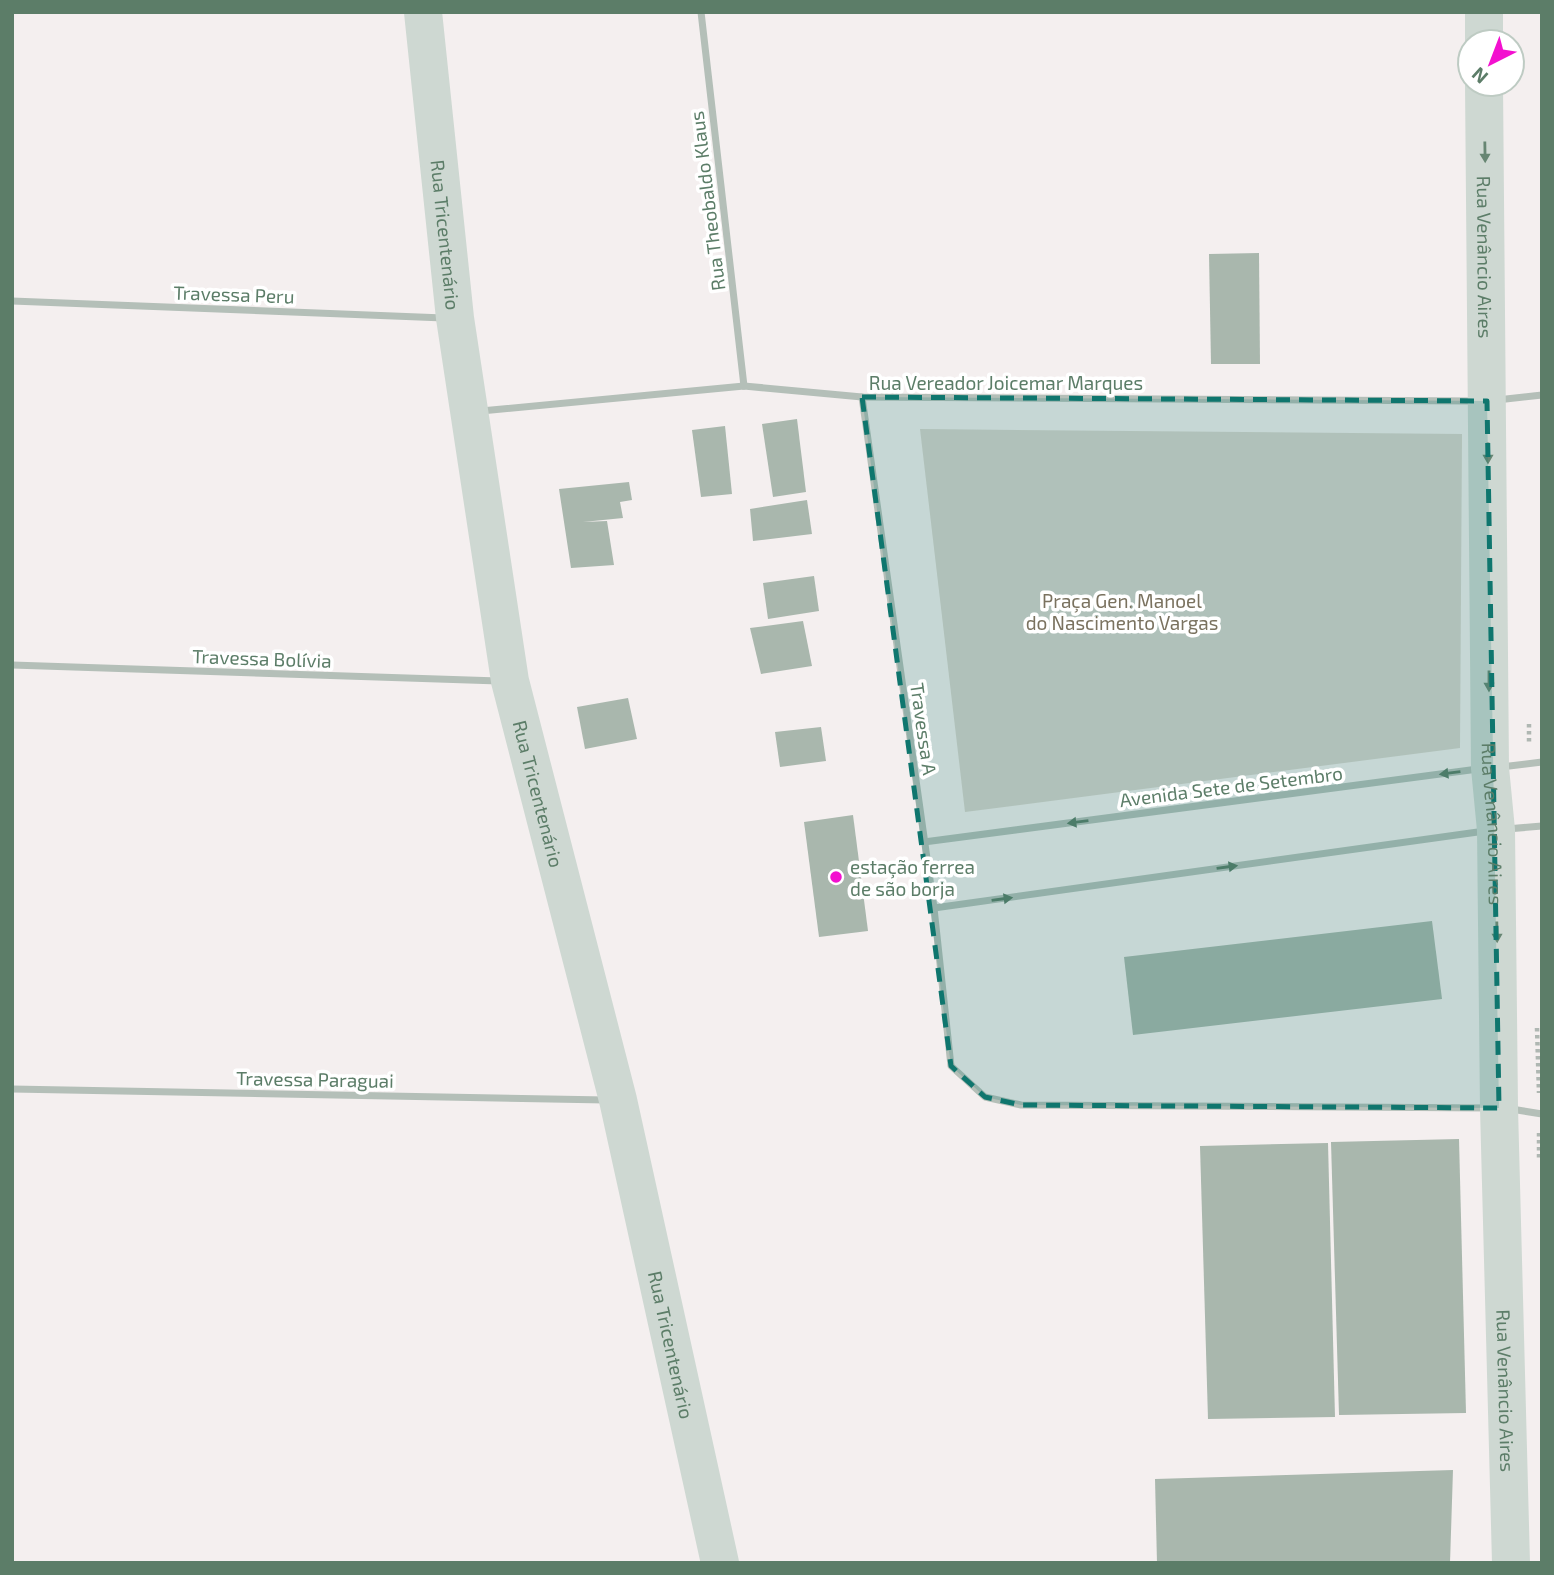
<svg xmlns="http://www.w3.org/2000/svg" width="1554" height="1575" font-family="'Exo 2',sans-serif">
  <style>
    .green { fill: #d9d4cd }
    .building { fill: #a9b7ad }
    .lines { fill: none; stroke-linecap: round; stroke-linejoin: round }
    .path { stroke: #afb7b2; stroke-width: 4.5; stroke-dasharray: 3.5 3.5; stroke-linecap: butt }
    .street { stroke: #b4bfb8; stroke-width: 7 }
    .secondary { stroke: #ced8d2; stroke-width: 38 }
    .oneway { fill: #678673 }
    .oneway2 { fill: #5c7d68 }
    .marked { fill: #0f766e; fill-opacity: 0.2; stroke: #0f766e; stroke-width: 5; stroke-dasharray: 14 9; stroke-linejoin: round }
    .poi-dot { fill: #f310cf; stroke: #fff; stroke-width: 2.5 }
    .labels { text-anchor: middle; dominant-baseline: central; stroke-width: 7; stroke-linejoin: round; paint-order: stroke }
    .street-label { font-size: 19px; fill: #5c7d68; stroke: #fff }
    .park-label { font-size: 19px; fill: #7a725f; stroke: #fff }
    .poi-label { font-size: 19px; fill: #5c7d68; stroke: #fff; text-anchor: start }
  </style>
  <rect width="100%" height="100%" fill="#f4efef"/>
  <!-- green -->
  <path class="green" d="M920 429 1462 434 1460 748 965 812Z"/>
  <!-- building -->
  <g class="building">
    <path d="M1259 253 1260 364H1211L1209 254Z"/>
    <path d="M797 419 806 492 773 497 762 424Z"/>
    <path d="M725 426 732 494 701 497 692 430Z"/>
    <path d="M629 482 632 500 620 502 623 518 583 522 607 521 614 565 571 568 559 489Z"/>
    <path d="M807 500 812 534 753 541 750 509Z"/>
    <path d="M814 576 819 611 768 619 763 583Z"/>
    <path d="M803 621 812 666 761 674 750 628Z"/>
    <path d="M628 698 637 739 585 749 577 707Z"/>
    <path d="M821 727 826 761 780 767 775 732Z"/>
    <path d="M853 815 868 931 819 937 804 822Z"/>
    <path d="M1432 921 1442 999 1133 1035 1124 957Z"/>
    <path d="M1459 1139 1466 1413 1339 1415 1331 1142Z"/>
    <path d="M1328 1143 1335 1417 1208 1419 1200 1146Z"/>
    <path d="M1453 1470 1450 1563H1157L1155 1479Z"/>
  </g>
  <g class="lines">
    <!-- path -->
    <g class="path">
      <path d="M1520 52V74"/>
      <path d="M1529 724V743"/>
      <path d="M1537 1028 1539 1093"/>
      <path d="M1539 1133V1159"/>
    </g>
    <!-- street -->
    <g class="street">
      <path d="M701 12 744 386"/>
      <path d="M12 301 444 318"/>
      <path d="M862 397 934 908 951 1066 985 1097 1021 1105 1489 1108"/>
      <path d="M1497 400 1542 395"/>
      <path d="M481 411 744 386 862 397 1475 401"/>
      <path d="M12 665 499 681"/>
      <path d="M1501 767 1542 762"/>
      <path d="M1507 829 1542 826"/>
      <path d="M924 842 1478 769"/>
      <path d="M934 908 1485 831"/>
      <path d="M12 1089 606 1100"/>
      <path d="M1511 1109 1542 1114"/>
    </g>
    <!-- secondary -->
    <g class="secondary">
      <path id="s1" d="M423 12 455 318 510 681 618 1100 720 1563"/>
      <path d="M1484 12V42"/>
      <path id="s2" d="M1484 84 1490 768 1496 830 1499 1108 1511 1563"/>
    </g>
  </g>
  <!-- one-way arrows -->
  <defs><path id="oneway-solid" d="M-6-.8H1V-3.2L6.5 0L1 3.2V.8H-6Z" transform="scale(1.75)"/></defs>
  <g class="oneway">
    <use href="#oneway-solid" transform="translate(1485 152) rotate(89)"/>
    <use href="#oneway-solid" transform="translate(1488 453) rotate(90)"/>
    <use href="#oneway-solid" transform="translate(1489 681) rotate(90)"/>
    <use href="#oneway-solid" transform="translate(1497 932) rotate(89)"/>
  </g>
  <g class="oneway2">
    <use href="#oneway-solid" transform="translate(1450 773) rotate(173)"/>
    <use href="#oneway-solid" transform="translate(1078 822) rotate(173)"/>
    <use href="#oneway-solid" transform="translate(1227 867) rotate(-8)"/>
    <use href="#oneway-solid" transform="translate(1002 899) rotate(-8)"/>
  </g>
  <!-- marked area -->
  <path class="marked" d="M862 397 1487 401 1499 1108 1021 1105 985 1097 951 1066Z"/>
  <!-- markers -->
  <circle class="poi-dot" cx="836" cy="877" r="7"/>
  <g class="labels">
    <!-- street labels -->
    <g class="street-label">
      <text transform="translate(707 201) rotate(-97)">Rua Theobaldo Klaus</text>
      <text stroke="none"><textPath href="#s1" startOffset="224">Rua Tricentenário</textPath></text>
      <text stroke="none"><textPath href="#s2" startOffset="173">Rua Venâncio Aires</textPath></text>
      <text transform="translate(234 294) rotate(2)">Travessa Peru</text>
      <text x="1006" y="382">Rua Vereador Joicemar Marques</text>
      <text transform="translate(262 658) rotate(2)">Travessa Bolívia</text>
      <text transform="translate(924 729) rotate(82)">Travessa A</text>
      <text transform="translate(1231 786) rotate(-7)">Avenida Sete de Setembro</text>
      <text stroke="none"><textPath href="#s1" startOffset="791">Rua Tricentenário</textPath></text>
      <text stroke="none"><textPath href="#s2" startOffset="740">Rua Venâncio Aires</textPath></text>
      <text transform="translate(315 1079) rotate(1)">Travessa Paraguai</text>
      <text stroke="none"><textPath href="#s1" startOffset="1358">Rua Tricentenário</textPath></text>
      <text stroke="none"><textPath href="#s2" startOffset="1307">Rua Venâncio Aires</textPath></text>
    </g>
    <!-- park labels -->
    <g class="park-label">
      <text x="1122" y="600">Praça Gen. Manoel<tspan x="1122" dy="22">do Nascimento Vargas</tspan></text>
    </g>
    <!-- poi labels -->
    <g class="poi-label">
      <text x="850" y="866">estação ferrea<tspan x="850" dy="22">de são borja</tspan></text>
    </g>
  </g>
  <!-- border -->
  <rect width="1554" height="1575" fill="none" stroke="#5c7d68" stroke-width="28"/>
  <!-- north arrow -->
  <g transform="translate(1491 63) rotate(222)"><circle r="33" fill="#ffffff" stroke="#becbc3" stroke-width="2"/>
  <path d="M0-5L12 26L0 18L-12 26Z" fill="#f310cf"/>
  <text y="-10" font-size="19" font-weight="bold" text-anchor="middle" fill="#5c7d68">N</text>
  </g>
</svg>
